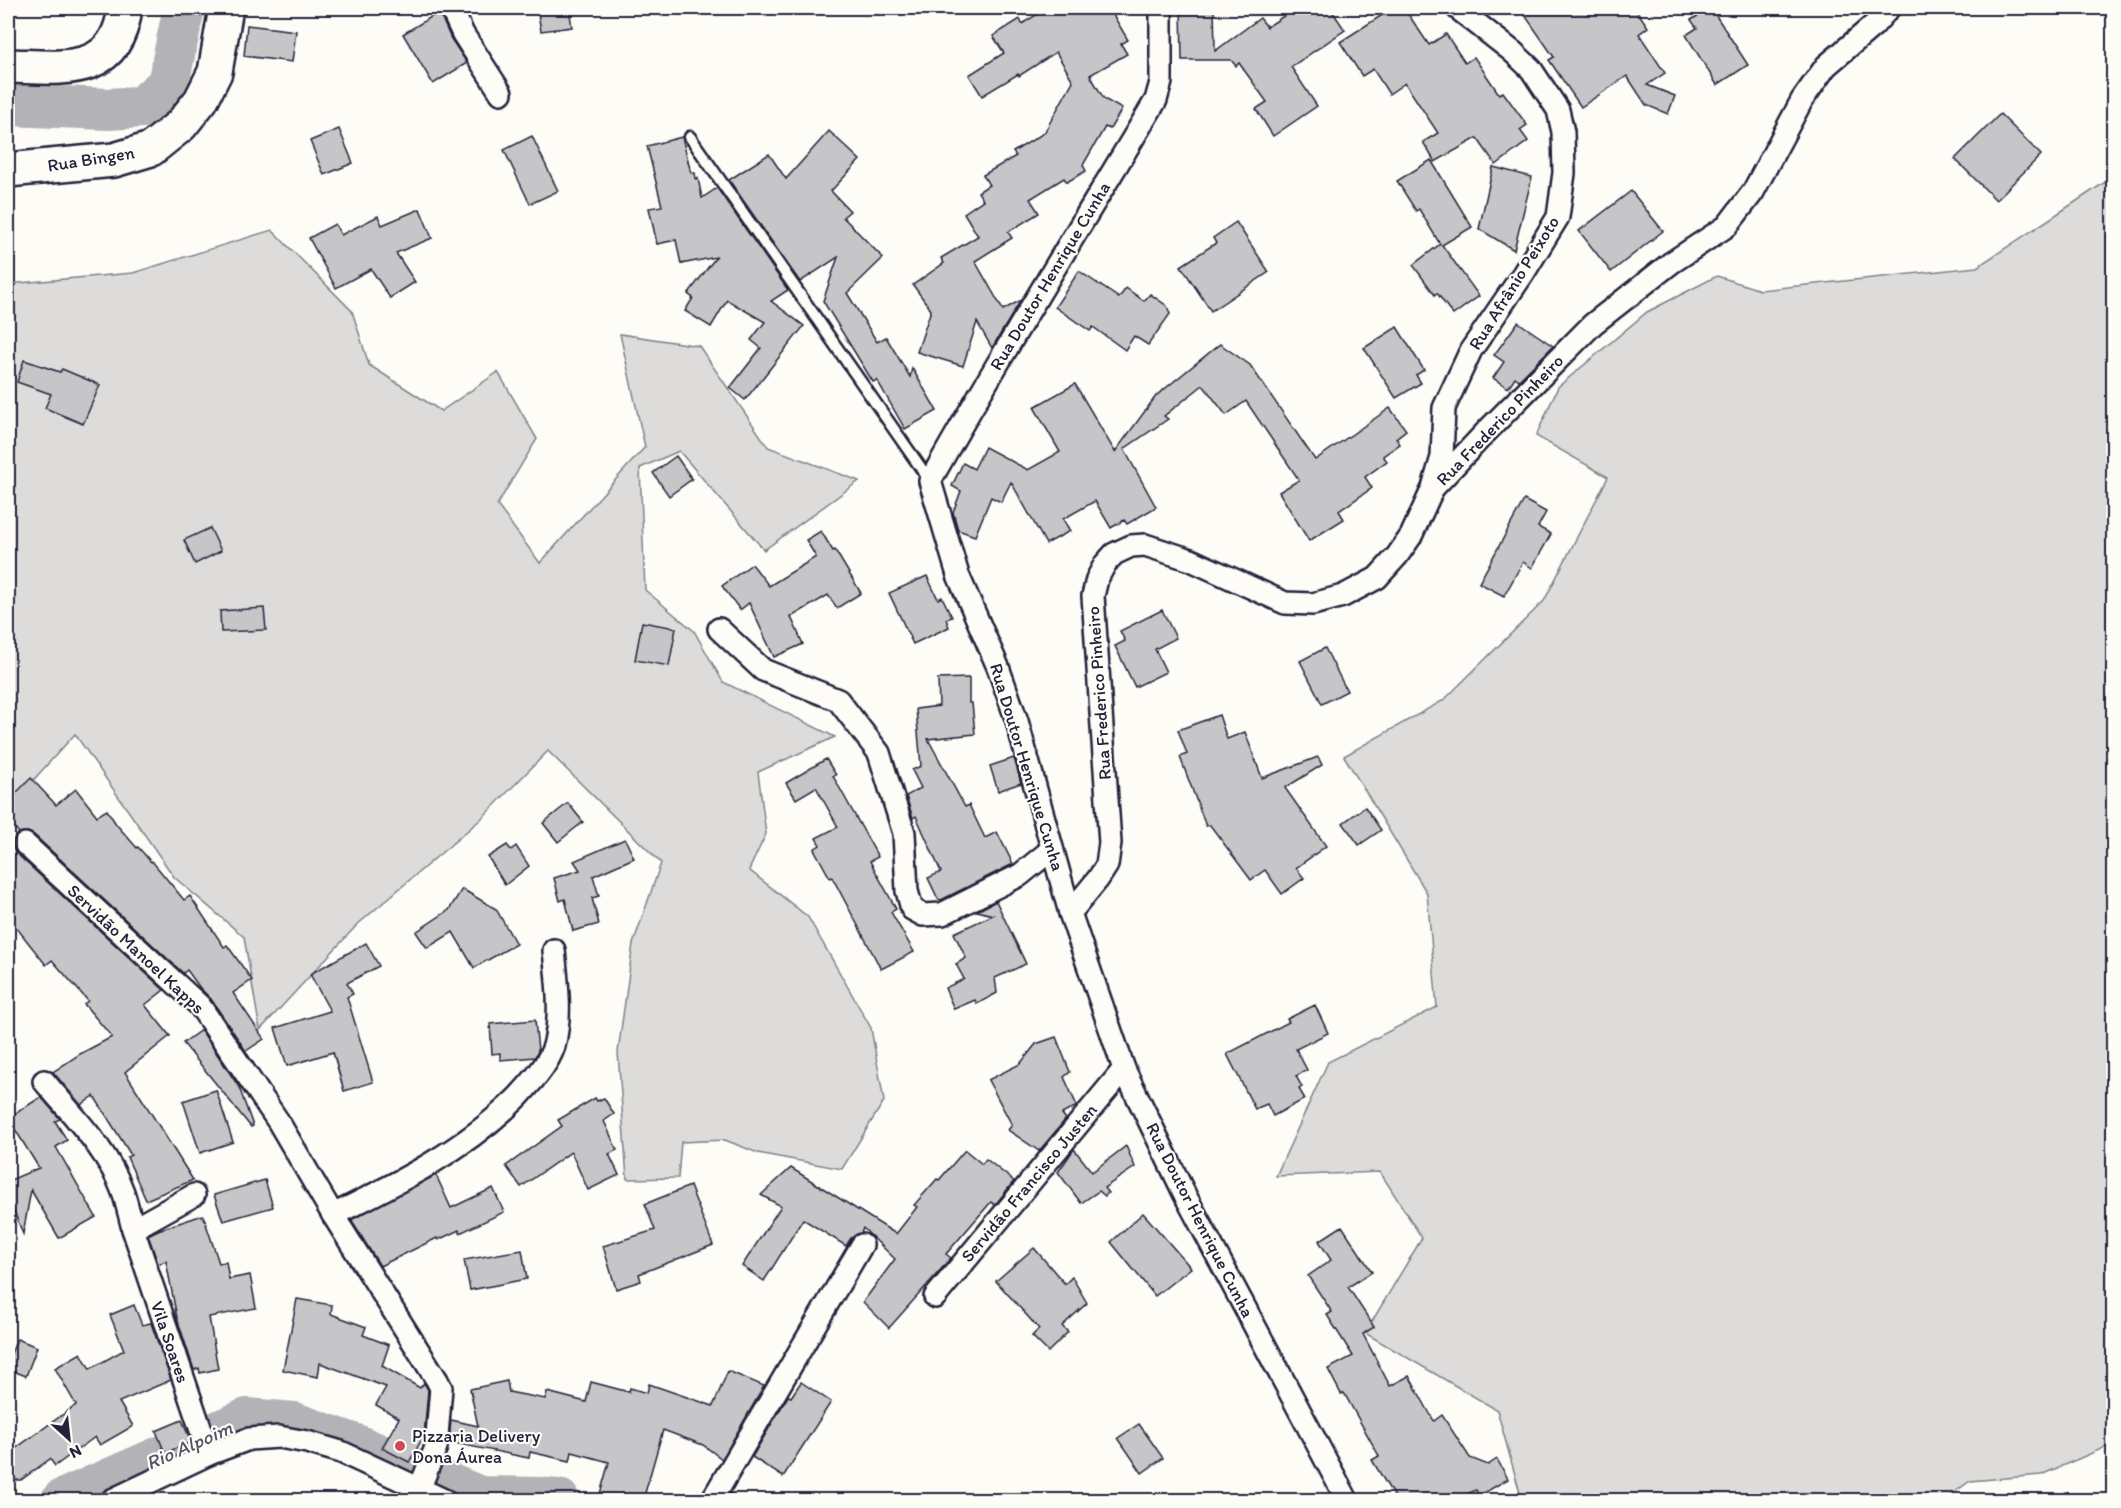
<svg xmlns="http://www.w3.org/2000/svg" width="2121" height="1508" font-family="Itim,sans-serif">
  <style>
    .green { fill: #dddcdb; stroke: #807f8b; stroke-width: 1.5 }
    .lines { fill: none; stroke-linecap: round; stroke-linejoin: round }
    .river { stroke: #b2b2b7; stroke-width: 42 }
    .building { fill: #c6c6c8; stroke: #22223b; stroke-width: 1.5 }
    .service-casing { stroke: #22223b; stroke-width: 15 }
    .minor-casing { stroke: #22223b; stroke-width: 26 }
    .primary-casing { stroke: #22223b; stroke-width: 38 }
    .service { stroke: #fdfcf7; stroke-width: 10 }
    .minor { stroke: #fdfcf7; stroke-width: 21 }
    .primary { stroke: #fdfcf7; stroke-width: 33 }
    .poi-dot { fill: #d1495b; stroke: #fdfcf7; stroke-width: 2 }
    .labels { text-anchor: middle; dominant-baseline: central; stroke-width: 4.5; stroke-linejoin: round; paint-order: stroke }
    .street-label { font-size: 18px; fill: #22223b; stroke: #fdfcf7 }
    .poi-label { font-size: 18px; fill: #22223b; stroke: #fdfcf7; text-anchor: start }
    .water-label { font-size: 20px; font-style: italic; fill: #545466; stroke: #fdfcf7 }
  </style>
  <rect width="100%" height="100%" fill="#fdfcf7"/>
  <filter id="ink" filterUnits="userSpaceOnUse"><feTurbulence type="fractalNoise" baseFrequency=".0167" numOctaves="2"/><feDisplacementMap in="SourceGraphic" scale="12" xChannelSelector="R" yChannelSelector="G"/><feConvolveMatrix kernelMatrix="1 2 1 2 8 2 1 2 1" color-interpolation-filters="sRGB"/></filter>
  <g filter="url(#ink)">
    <!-- green -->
    <g class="green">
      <path d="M2113 177V1444L2041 1475 1970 1481 1944 1500H1522L1497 1410 1365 1333 1422 1238 1380 1172 1276 1176 1328 1062 1437 1007 1427 893 1344 756 1444 700 1544 601 1608 477 1536 436 1558 387 1647 312 1717 276 1760 290 1977 267Z"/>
      <path d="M272 230 352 311 369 365 441 411 498 372 537 439 497 505 540 563 645 447 620 334 699 346 768 447 859 481 764 550 679 451 640 468 645 590 694 631 723 682 835 737 758 772 766 834 749 870 808 917 871 1028 884 1101 842 1169 758 1153 725 1140 681 1142 678 1178 627 1179 618 1052 633 944 661 863 548 751 481 819 357 925 260 1030 244 937 174 877 75 734 8 808V284L133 273Z"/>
    </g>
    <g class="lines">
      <!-- river -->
      <g class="river">
        <path d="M8 105 108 109 142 107 168 84 184 8"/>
        <path d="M62 1500 247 1419 294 1423 359 1446 480 1497 541 1498 559 1500"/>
      </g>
    </g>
    <!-- building -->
    <g class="building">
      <path d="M537 8H569L572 27 541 31Z"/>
      <path d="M1047 8H1109L1128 40 1121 44 1127 54 1090 75 1104 99 1122 109 1110 129 1105 127 1083 165 1086 171 1067 182 1064 178 1030 199 1039 213 1008 232 1012 238 975 261 1003 310 1021 300 992 348 977 322 963 366 917 352 931 310 913 285 944 263 941 258 978 236 964 213 983 200 978 192 989 185 983 175 1016 156 1013 152 1044 133 1073 81 1056 52 1019 76 1018 74 982 96 969 75 1004 53 993 36 1020 19 1022 24Z"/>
      <path d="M1181 8H1214L1215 51 1260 18 1267 27 1296 8H1330L1345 30 1291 67 1317 106 1273 136 1256 109 1267 102 1239 63 1236 66 1231 60H1182Z"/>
      <path d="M1393 8H1404L1429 45 1446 34 1465 63 1474 57 1499 94 1503 92 1527 125 1520 130 1528 141 1496 165 1477 138 1435 162 1423 142 1438 133 1405 83 1389 94 1373 69 1362 76 1340 42Z"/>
      <path d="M1520 8H1635L1648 27 1639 34 1665 73 1647 85 1675 96 1668 114 1646 105 1627 76 1581 107 1549 60 1554 57Z"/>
      <path d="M1711 8 1748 65 1717 85 1686 35 1697 28 1691 20Z"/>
      <path d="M439 12 451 39 467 63 433 84 403 34Z"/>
      <path d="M247 25 296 31 292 62 244 56Z"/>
      <path d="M2000 114 2041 155 1996 200 1955 159Z"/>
      <path d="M339 129 353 163 324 175 310 141Z"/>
      <path d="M829 131 860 160 831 191 850 211 843 217 883 258 847 293 877 342 886 337 910 377 912 368 937 411 905 429 877 380 873 382 823 301 838 257 800 282 729 180 769 154 786 179Z"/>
      <path d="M532 136 558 191 530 204 504 150Z"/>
      <path d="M682 137 691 173H695L696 179 698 178 702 198 717 188 788 290 771 301 804 326 745 400 730 388 761 348 751 340 765 322 727 300 711 327 685 311 693 298 688 294 716 257 681 264 676 240 657 244 649 208 662 206 647 146Z"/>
      <path d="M1431 160 1472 227 1442 245 1479 296 1453 315 1437 293 1435 295 1413 265 1440 244 1419 209 1416 211 1397 181Z"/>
      <path d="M1493 167 1532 177 1514 250 1479 229Z"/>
      <path d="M1631 191 1663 231 1611 272 1579 231Z"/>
      <path d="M420 209 432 238 396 253 415 282 390 298 371 269 336 288 309 238 335 224 341 235 378 216 382 225Z"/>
      <path d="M1236 222 1269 272 1211 311 1181 266 1216 243 1213 238Z"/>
      <path d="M1079 271 1119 298 1126 288 1144 301 1150 294 1167 306 1170 314 1148 345 1134 336 1125 350 1093 327 1090 331 1055 307Z"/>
      <path d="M1518 322 1553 346 1519 380 1515 377 1508 388 1493 378 1504 362 1494 355Z"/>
      <path d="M1397 327 1424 370 1416 375 1421 383 1396 398 1364 348Z"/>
      <path d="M1220 344 1250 365 1315 460 1390 408 1406 430 1396 438 1400 444 1383 456 1387 461 1365 477 1372 488 1339 511 1344 519 1309 541 1279 492 1299 480 1246 401 1226 415 1203 385 1164 416 1168 419 1124 449 1156 507 1127 524 1124 520 1111 528 1095 501 1063 519 1070 531 1046 544 1011 482 1001 502 991 497 975 536 958 530 953 512 961 491 952 486 963 463 974 469 985 447 1028 470 1060 452 1034 407 1075 384 1115 452 1156 396Z"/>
      <path d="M24 360 60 372 62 369 100 385 83 424 45 408 51 394 17 382Z"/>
      <path d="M676 456 692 479 669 496 653 473Z"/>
      <path d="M1524 500 1546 512 1538 527 1551 534 1532 568 1523 562 1504 596 1479 583Z"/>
      <path d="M210 528 221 551 195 564 184 540Z"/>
      <path d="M821 531 833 551 835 550 861 593 837 608 828 595 791 617 803 644 774 657 749 603 740 610 722 586 752 564 769 586 816 557 806 540Z"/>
      <path d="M927 576 938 599 942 597 952 617 946 619 949 627 913 644 889 593Z"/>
      <path d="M264 608 266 630 221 632 220 611Z"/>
      <path d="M1162 610 1176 638 1155 649 1166 672 1135 687 1115 646 1125 641 1120 631Z"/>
      <path d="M642 622 676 628 669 666 635 660Z"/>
      <path d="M1325 648 1347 691 1322 704 1300 661Z"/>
      <path d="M969 678V703H972L975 734 928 739 965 807 969 805 985 838 997 832 1013 864 941 900 938 899 928 878 941 872 916 816 913 818 906 796 921 788 912 770 921 766 916 709 939 706 938 679Z"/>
      <path d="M1219 715 1227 739 1245 732 1262 778 1318 757 1322 765 1285 788 1326 846 1296 868 1304 878 1282 894 1265 870 1251 880 1210 825 1206 826 1180 757 1187 754 1178 730Z"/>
      <path d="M1014 758 1021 783 998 791 990 766Z"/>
      <path d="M826 759 836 775 833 776 878 857 870 861 896 909 891 912 914 952 881 969 832 877 830 878 814 849 820 845 816 838 838 827 816 787 796 799 786 783Z"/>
      <path d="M31 778 56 805 76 789 97 816 107 810 116 824 137 848 138 847 151 862 152 861 184 900 190 896 224 947 227 945 252 980 233 993 264 1039 246 1051 211 999 200 988 187 970 183 973 34 835 27 832 19 833 8 820V801Z"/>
      <path d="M568 803 583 822 558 842 543 823Z"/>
      <path d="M1365 807 1381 830 1359 845 1343 823Z"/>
      <path d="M625 839 634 858 593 876 599 896 592 898 599 924 573 931 565 899 560 901 554 878 580 870 574 861Z"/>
      <path d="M507 845 511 850 516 846 529 866 505 885 488 857Z"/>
      <path d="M13 847 16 853 164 990 145 1005 170 1036 125 1072 193 1180 146 1200 127 1157 131 1155 94 1096 81 1105 53 1072 80 1054 112 1037 84 1004 88 1001 52 960 46 965 8 917V852Z"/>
      <path d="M462 889 496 909 516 944 474 968 453 932 427 948 416 932 449 910Z"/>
      <path d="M996 901 1026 964 995 978 997 993 977 1004 975 1000 954 1009 945 988 964 979 956 964 966 958 954 933 993 915 977 911Z"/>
      <path d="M366 943 379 966 347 983 353 994 347 997 373 1082 344 1091 333 1052 287 1066 275 1028 330 1011 310 974Z"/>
      <path d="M1315 1005 1328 1033 1296 1049 1307 1070 1296 1076 1302 1087 1299 1089 1305 1099 1273 1116 1267 1104 1255 1109 1227 1054 1289 1022 1287 1019Z"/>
      <path d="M535 1020 538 1051 535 1057 500 1060V1053L492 1054 490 1024Z"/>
      <path d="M201 1030 239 1087 253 1126 251 1127 183 1043Z"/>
      <path d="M1056 1037 1070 1072 1064 1077 1077 1106 1062 1114 1066 1119 1039 1151 1008 1130 1012 1125 988 1080 1020 1064 1036 1044Z"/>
      <path d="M216 1090 233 1142 200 1153 183 1101Z"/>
      <path d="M41 1097 60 1119 55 1121 67 1140 56 1147 96 1217 59 1238 31 1190 23 1234 8 1196V1181L39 1168 8 1118Z"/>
      <path d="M595 1098 597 1101 604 1098 614 1114 604 1121 617 1150 609 1154 619 1175 588 1190 571 1152 521 1187 506 1166 562 1126 558 1120Z"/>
      <path d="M1126 1146 1135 1167 1104 1188 1108 1193 1105 1196 1099 1191 1081 1203 1058 1172 1074 1149 1092 1172Z"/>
      <path d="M965 1150 982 1164 986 1159 1014 1181 995 1205 991 1202 946 1254 951 1258 889 1328 863 1302 895 1259 863 1228 861 1233 851 1238 846 1246 803 1219 764 1281 742 1266 781 1206 761 1195 791 1168 896 1234 917 1207 914 1205 937 1179 939 1180Z"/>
      <path d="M436 1175 451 1208 493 1188 504 1212 460 1233 459 1230 438 1240 437 1238 380 1266 351 1220Z"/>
      <path d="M265 1180 273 1207 223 1221 214 1195Z"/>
      <path d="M690 1186 713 1245 639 1274 641 1281 616 1289 603 1246 655 1230 645 1204Z"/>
      <path d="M1143 1213 1191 1268 1155 1296 1111 1242Z"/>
      <path d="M203 1215 219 1263 226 1262 229 1279 250 1275 256 1308 209 1317 218 1369 200 1373 199 1368 194 1370 177 1318 166 1261 158 1264 148 1235 158 1230Z"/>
      <path d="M1342 1226 1372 1272 1348 1287 1374 1327 1363 1334 1390 1386 1409 1376 1434 1421 1442 1415 1470 1458 1488 1465 1497 1459 1508 1479 1479 1496 1476 1490 1454 1500H1396L1372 1460 1379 1456 1344 1393 1341 1394 1328 1369 1353 1356 1327 1315 1332 1312 1308 1276 1331 1260 1319 1241Z"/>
      <path d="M1034 1248 1065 1284 1072 1277 1087 1303 1062 1326 1068 1332 1048 1352 1032 1336 1039 1329 996 1281Z"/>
      <path d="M522 1250 527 1279 470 1290 464 1260Z"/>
      <path d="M297 1299 332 1305 331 1314 366 1327 363 1335 389 1345 382 1366 420 1388 424 1383 428 1390 424 1436 409 1462 382 1448 399 1418 376 1405 386 1387 320 1363 318 1377 283 1370Z"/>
      <path d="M134 1305 142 1325 151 1323 171 1380 119 1402 133 1426 100 1445 95 1437 55 1466 50 1459 21 1480H8V1454L76 1405 55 1368 81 1353 90 1369 124 1350 110 1315Z"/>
      <path d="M17 1339 37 1347 26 1376 8 1369V1361Z"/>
      <path d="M728 1371 764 1386 722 1459 703 1445 663 1430 643 1500H624L600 1494 609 1462 572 1452 570 1461 530 1452 529 1458 449 1442 451 1420 478 1426 470 1389 507 1381 509 1392 545 1399 547 1392 586 1402 591 1382 629 1392 630 1388 647 1393 649 1384 713 1406Z"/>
      <path d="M801 1382 831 1402 783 1477 752 1457 788 1396 791 1397Z"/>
      <path d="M182 1420 191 1442 165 1453 156 1431Z"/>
      <path d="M1139 1424 1163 1458 1142 1473 1118 1438Z"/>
    </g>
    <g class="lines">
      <defs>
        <path id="service" d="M690 137 930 481"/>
        <g id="minor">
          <path d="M451 8 463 34 501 93"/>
          <path d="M1161 8V82L1156 100C1080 227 1002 352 930 481L958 575 998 667 1017 721 1070 913 1124 1069 1185 1195 1347 1500"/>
          <path d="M1434 484 1442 457 1444 408 1471 350 1523 274 1558 217 1564 173 1563 132 1558 110 1531 69 1513 52 1457 8"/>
          <path d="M719 629 763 670 838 700 879 753 904 833 907 891 912 909 923 915 942 914 1020 875 1052 849"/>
          <path d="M25 844 200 1006 278 1121 333 1215 437 1380 441 1388 436 1447 419 1490"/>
          <path d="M1070 913 1098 879 1107 865 1110 843 1093 596 1097 579 1105 564 1114 554 1131 546 1145 545 1191 560 1285 603 1313 604 1343 596 1377 578 1397 556 1411 536 1433 488 1485 433 1593 324 1671 263 1727 226 1753 192 1802 100 1826 66 1874 25 1889 8"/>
          <path d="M44 1081C72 1115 108 1150 123 1192 127 1204 130 1217 133 1229"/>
          <path d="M194 1195 133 1229 209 1454"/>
          <path d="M333 1215C400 1182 463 1151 517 1098 530 1084 548 1065 554 1046 562 1015 557 981 554 950"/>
          <path d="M935 1297 1124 1069"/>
          <path d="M112 1500 209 1454 249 1439 279 1437 307 1442 341 1452 444 1500"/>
          <path d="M712 1500 862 1245"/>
        </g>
        <g id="primary">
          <path d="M8 66C62 67 116 78 125 8"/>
          <path d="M8 170 114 160 151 149 181 125 201 100 215 72 226 8"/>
        </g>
      </defs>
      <!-- service casing -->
      <use href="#service" class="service-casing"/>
      <!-- minor casing -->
      <use href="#minor" class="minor-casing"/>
      <!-- primary casing -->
      <use href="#primary" class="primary-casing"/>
      <!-- service -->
      <use href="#service" class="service"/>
      <!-- minor -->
      <use href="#minor" class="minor"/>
      <!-- primary -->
      <use href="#primary" class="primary"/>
    </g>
  </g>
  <!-- markers -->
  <circle class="poi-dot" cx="400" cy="1446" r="6"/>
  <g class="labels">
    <!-- street labels -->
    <g class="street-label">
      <text transform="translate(91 159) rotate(-9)">Rua Bingen</text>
      <text transform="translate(1050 276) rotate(-59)">Rua Doutor Henrique Cunha</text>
      <text transform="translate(1514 283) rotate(-58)">Rua Afrânio Peixoto</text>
      <text transform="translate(1500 420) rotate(-46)">Rua Frederico Pinheiro</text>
      <text transform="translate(1099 693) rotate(-94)">Rua Frederico Pinheiro</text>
      <text transform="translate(1027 767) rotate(73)">Rua Doutor Henrique Cunha</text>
      <text transform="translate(136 949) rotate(43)">Servidão Manoel Kapps</text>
      <text transform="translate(1029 1183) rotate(-50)">Servidão Francisco Justen</text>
      <text transform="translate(1200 1220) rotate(63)">Rua Doutor Henrique Cunha</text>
      <text transform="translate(170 1342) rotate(71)">Vila Soares</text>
    </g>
    <!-- poi labels -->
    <g class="poi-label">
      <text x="412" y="1436">Pizzaria Delivery<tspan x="412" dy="21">Dona Áurea</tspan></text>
    </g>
    <!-- water labels -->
    <g class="water-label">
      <text transform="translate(189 1445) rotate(-24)">Rio Alpoim</text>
    </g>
  </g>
  <!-- margin -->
  <rect width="2121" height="1508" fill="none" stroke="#fdfcf7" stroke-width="30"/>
  <rect x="15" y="15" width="2091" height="1478" fill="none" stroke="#22223b" stroke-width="2" filter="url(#ink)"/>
  <!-- north arrow -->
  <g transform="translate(69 1439) rotate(153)" stroke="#fdfcf7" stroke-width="4.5" paint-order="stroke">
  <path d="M0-4.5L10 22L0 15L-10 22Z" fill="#22223b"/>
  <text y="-9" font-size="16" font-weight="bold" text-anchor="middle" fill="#22223b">N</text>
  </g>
</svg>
